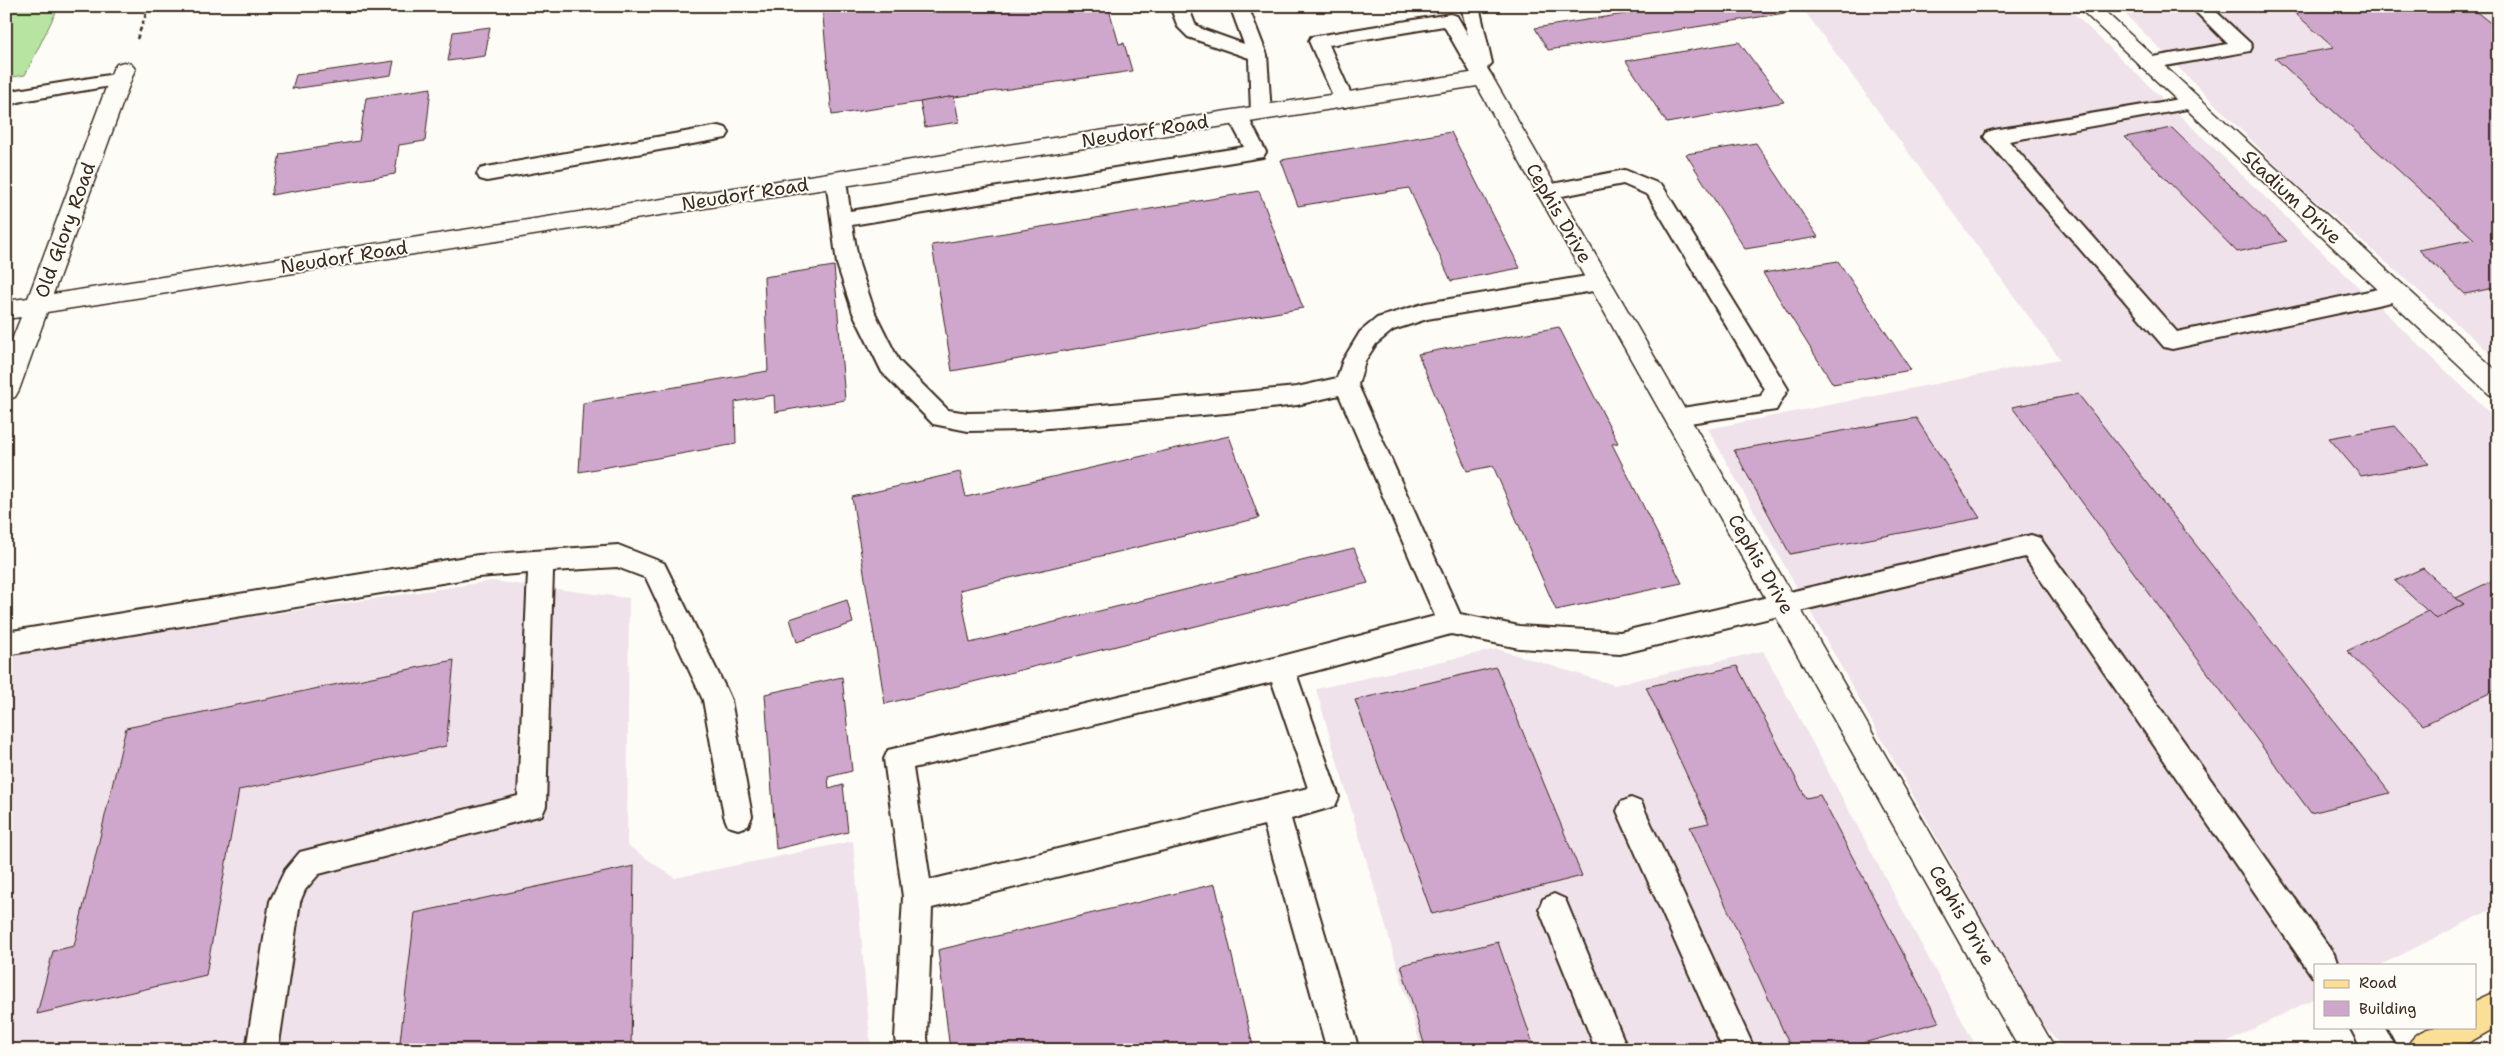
<svg xmlns="http://www.w3.org/2000/svg" width="2504" height="1056" font-family="'Shantell Sans',sans-serif">
  <style>
    .built { fill: #efe2ea }
    .green { fill: #b7e4a1; stroke: #798760 }
    .building { fill: #cfa7cd; stroke: #3b2a1e }
    .lines { fill: none; stroke-linecap: round; stroke-linejoin: round }
    .lane-casing { stroke: #3b2a1e; stroke-width: 4 }
    .street-casing { stroke: #3b2a1e; stroke-width: 3 }
    .primary-casing { stroke: #3b2a1e; stroke-width: 3 }
    .path { stroke: #3b2a1e; stroke-width: 2.5; stroke-dasharray: 4.5 3; stroke-linecap: butt }
    .lane { fill: #fdfcf7; fill-rule: evenodd }
    .street { fill: #fdfcf7; fill-rule: evenodd }
    .primary { fill: #fbdf96; fill-rule: evenodd }
    .labels { text-anchor: middle; dominant-baseline: central; stroke-width: 4; stroke-linejoin: round; paint-order: stroke }
    .street-label { font-size: 19px; fill: #3b2a1e; stroke: #fdfcf7 }
  </style>
  <rect width="100%" height="100%" fill="#fdfcf7"/>
  <filter id="ink" filterUnits="userSpaceOnUse"><feTurbulence type="fractalNoise" baseFrequency=".02" numOctaves="2"/><feDisplacementMap in="SourceGraphic" scale="10" xChannelSelector="R" yChannelSelector="G"/><feConvolveMatrix kernelMatrix="1 2 1 2 8 2 1 2 1" color-interpolation-filters="sRGB"/></filter>
  <g filter="url(#ink)">
    <!-- built -->
    <g class="built">
      <path d="M1801 6H2066L2498 421V906L2381 965H2315V998L2212 1050H2065L2040 1022 1708 429 2060 359Z"/>
      <path d="M2117 6H2498V360L2286 175Z"/>
      <path d="M492 581 629 598 627 845 675 878 853 841 871 1050H6V654Z"/>
      <path d="M1497 649 1614 685 1763 651 1978 1050H1422L1316 689Z"/>
    </g>
    <!-- green -->
    <path class="green" d="M6 6H59L25 75 6 78Z"/>
    <!-- building -->
    <g class="building">
      <path d="M822 6H1108L1119 44 1124 43 1132 71 832 115Z"/>
      <path d="M1676 6H1779L1785 13 1548 50 1535 28Z"/>
      <path d="M2287 6H2469L2498 29V287L2465 294 2419 250 2474 239 2275 58 2334 48Z"/>
      <path d="M490 27 485 56 448 61 453 32Z"/>
      <path d="M1739 42 1784 102 1667 123 1626 61Z"/>
      <path d="M394 61 391 75 292 89 296 75Z"/>
      <path d="M431 88 425 141 399 145 395 174 271 195 280 154 359 141 366 98Z"/>
      <path d="M954 96 959 122 925 127 920 102Z"/>
      <path d="M2172 128 2287 241 2237 252 2125 137Z"/>
      <path d="M1451 132 1520 268 1451 281 1409 188 1298 206 1281 160Z"/>
      <path d="M1756 143 1818 237 1745 249 1686 154Z"/>
      <path d="M1259 191 1303 308 952 371 932 245Z"/>
      <path d="M1838 261 1911 370 1833 384 1763 273Z"/>
      <path d="M834 266 845 400 775 412 774 395 735 402 736 444 579 472 583 403 768 371 764 277Z"/>
      <path d="M1559 327 1618 443 1612 444 1682 583 1556 610 1493 466 1467 471 1418 354Z"/>
      <path d="M2078 394 2390 793 2311 813 2012 407Z"/>
      <path d="M1916 418 1980 518 1790 554 1734 450Z"/>
      <path d="M2395 426 2429 464 2361 476 2329 438Z"/>
      <path d="M1229 436 1259 518 960 590 970 643 1354 548 1368 583 885 704 852 497 960 472 966 497Z"/>
      <path d="M2423 568 2456 598 2464 604 2436 619 2395 581Z"/>
      <path d="M2498 578V689L2423 725 2347 651 2428 611 2436 619 2464 604 2456 598Z"/>
      <path d="M847 600 853 623 797 642 790 619Z"/>
      <path d="M454 660 446 746 239 790 206 975 37 1014 53 951 74 946 126 728Z"/>
      <path d="M1737 666 1806 798 1820 795 1939 1022 1838 1050H1792L1690 827 1709 823 1646 687Z"/>
      <path d="M1496 667 1582 876 1432 914 1355 700Z"/>
      <path d="M842 677 852 771 828 777 829 789 843 785 848 832 776 849 765 694Z"/>
      <path d="M634 866 631 1050H399L415 913Z"/>
      <path d="M1215 884 1254 1050H950L938 950Z"/>
      <path d="M1498 942 1535 1050H1426L1401 965Z"/>
    </g>
    <g class="lines">
      <defs>
        <g id="lane">
          <path d="M1170 6H1188L1195 24 1202 29 1244 44 1230 6H1248L1267 55 1271 113 1268 117 1261 119 1254 117 1251 113 1249 58 1188 37 1178 27Z"/>
          <path d="M1461 6H1479L1492 63 1487 68 1493 78 1490 82 1483 84 1476 82 1444 26 1329 45 1354 101 1351 105 1344 107 1337 105 1309 41 1311 37 1450 14 1457 16 1468 35Z"/>
          <path d="M2190 6H2210L2250 43 2252 47 2250 51 2148 69 2141 67 2138 63 2141 59 2228 44Z"/>
          <path d="M121 73 128 75 131 79 128 83 22 101 6 106V93L11 91Z"/>
          <path d="M2191 97 2198 99 2201 103 2198 107 2009 141 2177 332 2397 285 2405 287 2408 293 2405 299 2172 349 2164 347 1984 137 1987 132 1994 130Z"/>
          <path d="M1238 111 1245 112 1248 117 1266 152 1263 157 852 225 859 264 875 313 899 361 948 410 968 413 1025 412 1297 387 1337 378 1343 360 1360 332 1377 318 1426 303 1599 274 1607 276 1610 282 1607 288 1599 290 1427 319 1393 330 1376 344 1365 361 1358 385 1460 614 1519 626 1620 632 2031 535 2040 538 2334 954 2338 965H2315V977L2312 976 2025 557 1620 654 1519 648 1451 634 1297 676 1339 797 1335 806 1291 819 1359 1050H1327L1264 825 932 908 927 1038 929 1050H897L895 1038 903 897 884 759 888 750 1217 673 1435 616 1339 395 1297 405 1226 413 1025 430 968 431 933 424 882 372 853 313 837 264 826 180 829 175 836 173 843 175 846 180 850 211 1244 147 1228 117 1231 112ZM1272 682 1308 788 930 880 913 768Z"/>
          <path d="M719 126 726 128 729 133 726 138 487 181 480 179 477 174 480 169 487 167Z"/>
          <path d="M1625 170 1662 185 1788 389 1776 410 1676 425 1668 422 1664 416 1668 410 1761 396 1764 389 1648 195 1623 184 1547 199 1540 197 1537 192 1540 187 1547 185Z"/>
          <path d="M618 545 664 563 727 691 731 700 752 816 748 826 738 829 728 826 724 816 703 700 646 578 617 567 553 571 546 806 542 815 319 874 305 890 300 902 278 1050H246L270 901 285 870 300 852 518 796 528 573 478 577 6 655V632L478 555Z"/>
          <path d="M1631 798 1641 802 1755 1050H1723L1617 811 1621 802Z"/>
          <path d="M1554 894 1565 899 1628 1050H1596L1539 909 1543 899Z"/>
          <path d="M2350 1027H2385L2397 1050H2362Z"/>
        </g>
        <g id="street">
          <path d="M2077 6H2099L2498 372V397L2489 394Z"/>
          <path d="M124 62 131 64 135 69 53 294 1483 71 1490 73 2056 1050H2020L1477 86 47 312 19 390 15 397 6 400V355L21 317 6 319V301L28 298 113 69 117 64Z"/>
        </g>
        <path id="primary" d="M2498 990V1026L2456 1050H2406C2418 1020 2448 1027 2475 1027V1001Z"/>
      </defs>
      <!-- lane casing -->
      <use href="#lane" class="lane-casing"/>
      <!-- street casing -->
      <use href="#street" class="street-casing"/>
      <!-- primary casing -->
      <use href="#primary" class="primary-casing"/>
      <!-- path -->
      <path class="path" d="M137 39 149 6"/>
      <!-- lane -->
      <use href="#lane" class="lane"/>
      <!-- street -->
      <use href="#street" class="street"/>
      <!-- primary -->
      <use href="#primary" class="primary"/>
    </g>
  </g>
  <g class="labels">
    <!-- street labels -->
    <g class="street-label">
      <text transform="translate(1145 131) rotate(-9)">Neudorf Road</text>
      <text transform="translate(745 194) rotate(-9)">Neudorf Road</text>
      <text transform="translate(2292 197) rotate(43)">Stadium Drive</text>
      <text transform="translate(1559 213) rotate(60)">Cephis Drive</text>
      <text transform="translate(65 230) rotate(-70)">Old Glory Road</text>
      <text transform="translate(344 257) rotate(-9)">Neudorf Road</text>
      <text transform="translate(1761 564) rotate(60)">Cephis Drive</text>
      <text transform="translate(1962 915) rotate(60)">Cephis Drive</text>
    </g>
  </g>
  <!-- margin -->
  <rect width="2504" height="1056" fill="none" stroke="#fdfcf7" stroke-width="25"/>
  <rect x="12" y="12" width="2479" height="1031" fill="none" stroke="#3b2a1e" stroke-width="2" filter="url(#ink)"/>
  <!-- legend -->
  <rect x="2314" y="964" width="162" height="65" fill="#fdfcf7" stroke="#afa8a0"/>
  <rect x="2324" y="980" width="25" height="8" fill="#fbdf96" stroke="#afa8a0"/>
  <text x="2359" y="988" font-size="15" fill="#3b2a1e">Road</text>
  <rect x="2324" y="1001" width="25" height="15" fill="#cfa7cd" stroke="#afa8a0"/>
  <text x="2359" y="1014" font-size="15" fill="#3b2a1e">Building</text>
</svg>
